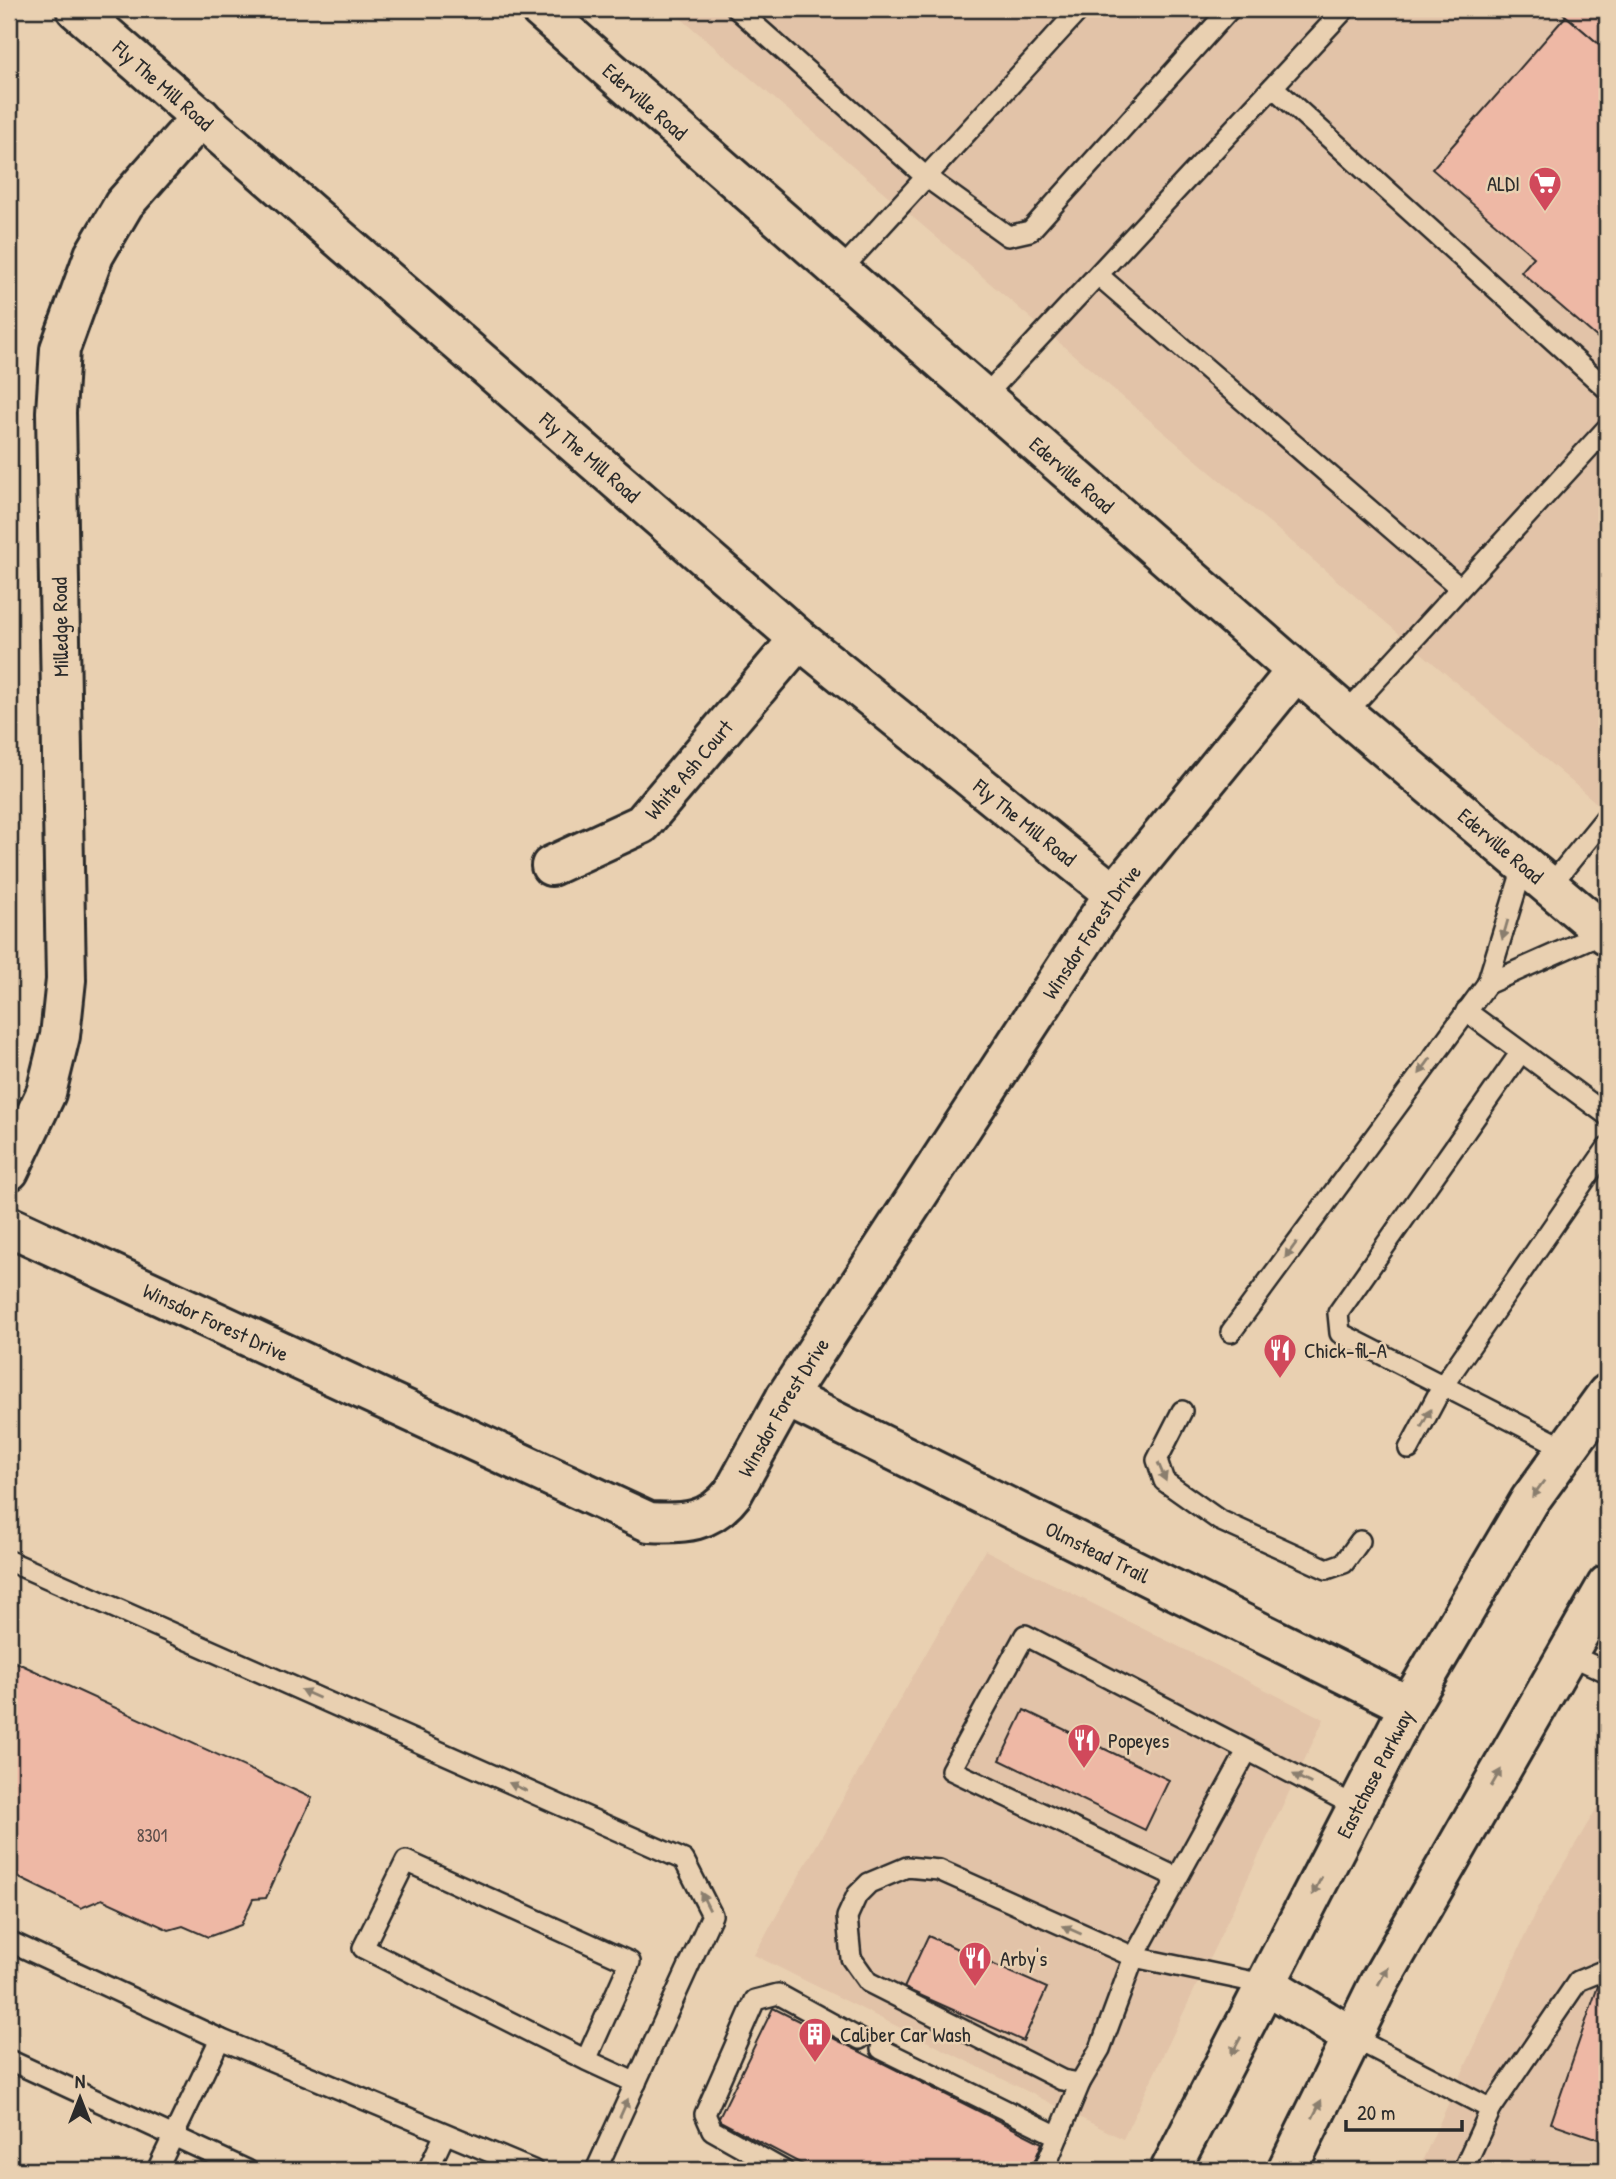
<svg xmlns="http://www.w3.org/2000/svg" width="1616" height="2179" font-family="'Patrick Hand',sans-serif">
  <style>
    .built { fill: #e2c3a8 }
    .building { fill: #eeb8a5; stroke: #2b2b2b; stroke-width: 2 }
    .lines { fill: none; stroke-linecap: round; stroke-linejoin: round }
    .lane-casing { stroke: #2b2b2b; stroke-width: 24 }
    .street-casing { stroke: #2b2b2b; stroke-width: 44 }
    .secondary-casing { stroke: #2b2b2b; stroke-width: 44 }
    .lane { stroke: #e9d0b1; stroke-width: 19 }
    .street { stroke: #e9d0b1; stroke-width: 38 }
    .secondary { stroke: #e9d0b1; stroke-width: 38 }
    .oneway { fill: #8a7e6e }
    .labels { text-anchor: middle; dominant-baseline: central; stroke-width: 5; stroke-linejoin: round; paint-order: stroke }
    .number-label { font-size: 18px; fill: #5c4e4a }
    .street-label { font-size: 21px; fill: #2b2b2b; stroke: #e9d0b1 }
    .poi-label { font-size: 21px; fill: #2b2b2b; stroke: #e9d0b1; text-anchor: start }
  </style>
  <rect width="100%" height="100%" fill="#e9d0b1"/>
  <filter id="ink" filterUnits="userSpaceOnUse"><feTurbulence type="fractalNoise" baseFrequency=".0143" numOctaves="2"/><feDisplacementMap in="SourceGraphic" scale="14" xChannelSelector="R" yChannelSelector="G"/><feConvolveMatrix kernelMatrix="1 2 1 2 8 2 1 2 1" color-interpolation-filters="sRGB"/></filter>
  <g filter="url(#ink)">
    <!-- built -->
    <g class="built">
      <path d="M670 9H1607V812Z"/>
      <path d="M985 1550 1324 1719 1123 2139 754 1955Z"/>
      <path d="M1607 1791V2170H1418L1538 1907Z"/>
    </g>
    <!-- building -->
    <g class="building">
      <path d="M1558 9H1607V51L1566 16Z"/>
      <path d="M1566 16 1607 51V346L1521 272 1534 257 1432 169Z"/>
      <path d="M9 1659 312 1798 266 1898 253 1899 241 1925 208 1937 183 1926 169 1930 102 1899 81 1908 9 1873Z"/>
      <path d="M1024 1710 1169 1780 1145 1830 1000 1760Z"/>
      <path d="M928 1936 1047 1988 1023 2041 904 1988Z"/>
      <path d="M1598 1986 1607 1990V2142L1551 2123Z"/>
      <path d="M773 2008 1042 2143 1031 2170H813L718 2120Z"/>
    </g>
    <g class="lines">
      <defs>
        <g id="lane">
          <path d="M737 9 926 177 1008 236 1030 231 1230 9"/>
          <path d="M1273 87 1607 389"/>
          <path d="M839 272 1080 9"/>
          <path d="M1098 275 1460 588"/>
          <path d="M983 398 1345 9"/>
          <path d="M1345 714 1607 428"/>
          <path d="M1524 864 1487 984 1604 932"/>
          <path d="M1550 886 1607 816"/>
          <path d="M1466 1011 1607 1115"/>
          <path d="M1521 1052 1338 1313 1340 1333 1567 1449"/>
          <path d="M1231 1332 1487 984"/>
          <path d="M1182 1411 1157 1460 1164 1481 1219 1520 1327 1569 1344 1563 1360 1541"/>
          <path d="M1409 1449 1442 1387 1607 1148"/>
          <path d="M9 1561 684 1860 712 1915 596 2170"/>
          <path d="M1568 1654 1607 1672"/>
          <path d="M1176 1877 951 1770 1025 1635 1357 1807"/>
          <path d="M9 1941 220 2039 157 2170"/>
          <path d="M1352 2037 1491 2109 1463 2170"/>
          <path d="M220 2039 533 2170"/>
          <path d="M881 2049 1058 2136"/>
          <path d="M9 2060 247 2170"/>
          <path d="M586 2060 363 1948 406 1861 630 1962 586 2060 636 2083"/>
          <path d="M1080 2083 1062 2080 868 1982 851 1958 847 1917 857 1895 869 1883 907 1867 939 1870 1134 1957 1268 1985"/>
          <path d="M1491 2109 1578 1981 1607 1969"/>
          <path d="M428 2170 445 2134"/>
          <path d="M783 2170 712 2130 705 2114 755 2000 778 1994 860 2039"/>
          <path d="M1044 2170 1080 2083 1100 2049 1134 1957 1247 1751"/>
        </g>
        <g id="street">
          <path id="s1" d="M76 9 799 639 1114 894"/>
          <path id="s2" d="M551 866 642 824 799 639"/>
          <path d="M9 1171 46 1093 60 1036 66 980 56 412 60 349 94 255 124 204 201 117"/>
          <path id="s3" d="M9 1226 649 1522C684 1524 710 1523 733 1493L786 1397 1114 894 1296 671"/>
          <path id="s4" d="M786 1397 1409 1706"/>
        </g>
        <g id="secondary">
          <path id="s5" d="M540 9 1356 723 1607 935"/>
          <path d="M1268 1985 1352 2037"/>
          <path id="s6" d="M1170 2170 1409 1706 1530 1500 1607 1394"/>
          <path d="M1287 2170 1379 1983 1607 1585"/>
        </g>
      </defs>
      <!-- lane casing -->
      <use href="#lane" class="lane-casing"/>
      <!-- street casing -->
      <use href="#street" class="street-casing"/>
      <!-- secondary casing -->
      <use href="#secondary" class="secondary-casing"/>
      <!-- lane -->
      <use href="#lane" class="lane"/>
      <!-- street -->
      <use href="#street" class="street"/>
      <!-- secondary -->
      <use href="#secondary" class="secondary"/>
    </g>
    <!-- one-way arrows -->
    <defs><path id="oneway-solid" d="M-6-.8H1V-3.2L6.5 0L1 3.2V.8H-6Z" transform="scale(1.75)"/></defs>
    <g class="oneway">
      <use href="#oneway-solid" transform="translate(1505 930) rotate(106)"/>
      <use href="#oneway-solid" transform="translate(1425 1066) rotate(126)"/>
      <use href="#oneway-solid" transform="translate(1291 1250) rotate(126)"/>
      <use href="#oneway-solid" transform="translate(1426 1418) rotate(-62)"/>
      <use href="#oneway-solid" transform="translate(1162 1472) rotate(67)"/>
      <use href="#oneway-solid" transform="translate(1538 1489) rotate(126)"/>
      <use href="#oneway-solid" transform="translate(310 1694) rotate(-156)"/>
      <use href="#oneway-solid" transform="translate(1496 1778) rotate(-60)"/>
      <use href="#oneway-solid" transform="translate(1302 1779) rotate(-153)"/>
      <use href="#oneway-solid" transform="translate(518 1787) rotate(-156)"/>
      <use href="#oneway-solid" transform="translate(1317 1886) rotate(117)"/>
      <use href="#oneway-solid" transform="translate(705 1901) rotate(-117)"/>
      <use href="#oneway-solid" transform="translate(1072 1930) rotate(-156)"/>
      <use href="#oneway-solid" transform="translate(1383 1976) rotate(-61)"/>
      <use href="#oneway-solid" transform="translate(1236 2046) rotate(118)"/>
      <use href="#oneway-solid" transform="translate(624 2108) rotate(-66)"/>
      <use href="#oneway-solid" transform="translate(1317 2109) rotate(-64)"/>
    </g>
  </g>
  <!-- icons -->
  <defs>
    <symbol id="supermarket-pin" viewBox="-11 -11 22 30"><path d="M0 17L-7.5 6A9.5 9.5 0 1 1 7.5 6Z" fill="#d1495b" stroke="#e9d0b1"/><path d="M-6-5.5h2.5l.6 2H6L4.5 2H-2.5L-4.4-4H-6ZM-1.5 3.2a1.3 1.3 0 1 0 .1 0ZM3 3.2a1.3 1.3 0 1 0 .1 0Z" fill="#fff"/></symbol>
    <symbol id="restaurant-pin" viewBox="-11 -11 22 30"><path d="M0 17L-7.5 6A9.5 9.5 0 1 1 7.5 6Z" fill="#d1495b" stroke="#e9d0b1"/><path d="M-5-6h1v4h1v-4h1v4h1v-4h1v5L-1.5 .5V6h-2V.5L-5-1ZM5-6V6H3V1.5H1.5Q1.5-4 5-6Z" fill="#fff"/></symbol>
    <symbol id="building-pin" viewBox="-11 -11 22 30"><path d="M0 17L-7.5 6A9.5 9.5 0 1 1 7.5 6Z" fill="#d1495b" stroke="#e9d0b1"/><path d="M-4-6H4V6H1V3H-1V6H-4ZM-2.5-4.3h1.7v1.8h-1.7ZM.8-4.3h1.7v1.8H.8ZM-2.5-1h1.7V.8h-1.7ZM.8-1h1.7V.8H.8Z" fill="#fff"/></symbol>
  </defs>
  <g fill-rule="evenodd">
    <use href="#supermarket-pin" x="1526" y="164" width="38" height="52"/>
    <use href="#restaurant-pin" x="1261" y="1331" width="38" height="52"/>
    <use href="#restaurant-pin" x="1065" y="1721" width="38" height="52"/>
    <use href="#restaurant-pin" x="956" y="1939" width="38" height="52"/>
    <use href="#building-pin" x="796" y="2015" width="38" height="52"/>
  </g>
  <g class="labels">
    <!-- number labels -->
    <g class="number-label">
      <text x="152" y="1835">8301</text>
    </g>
    <!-- street labels -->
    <g class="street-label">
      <text stroke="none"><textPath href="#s1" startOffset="116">Fly The Mill Road</textPath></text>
      <text stroke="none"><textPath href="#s5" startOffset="140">Ederville Road</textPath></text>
      <text stroke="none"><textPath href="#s1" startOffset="682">Fly The Mill Road</textPath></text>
      <text stroke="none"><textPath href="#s5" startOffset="707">Ederville Road</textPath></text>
      <text transform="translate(60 627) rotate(-91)">Milledge Road</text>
      <text stroke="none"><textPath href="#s2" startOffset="172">White Ash Court</textPath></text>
      <text stroke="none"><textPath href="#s1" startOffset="1250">Fly The Mill Road</textPath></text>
      <text stroke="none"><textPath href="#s5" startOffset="1274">Ederville Road</textPath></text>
      <text stroke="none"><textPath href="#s3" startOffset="1465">Winsdor Forest Drive</textPath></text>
      <text stroke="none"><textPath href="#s3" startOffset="228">Winsdor Forest Drive</textPath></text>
      <text stroke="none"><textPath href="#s3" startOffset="898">Winsdor Forest Drive</textPath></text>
      <text stroke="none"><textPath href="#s4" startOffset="348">Olmstead Trail</textPath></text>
      <text stroke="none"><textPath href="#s6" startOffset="446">Eastchase Parkway</textPath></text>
    </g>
    <!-- poi labels -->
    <g class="poi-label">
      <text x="1520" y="183" text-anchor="end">ALDI</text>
      <text x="1304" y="1350">Chick-fil-A</text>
      <text x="1108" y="1740">Popeyes</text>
      <text x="1000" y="1958">Arby's</text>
      <text x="840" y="2034">Caliber Car Wash</text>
    </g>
  </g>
  <!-- margin -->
  <rect width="1616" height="2179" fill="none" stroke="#e9d0b1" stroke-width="35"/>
  <rect x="18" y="18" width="1581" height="2144" fill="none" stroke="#2b2b2b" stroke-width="2.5" filter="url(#ink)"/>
  <!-- north arrow -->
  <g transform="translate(80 2098)" stroke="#e9d0b1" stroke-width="5" paint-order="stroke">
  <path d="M0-5L12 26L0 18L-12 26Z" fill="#2b2b2b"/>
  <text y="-10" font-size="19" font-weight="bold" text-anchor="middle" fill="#2b2b2b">N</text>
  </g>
  <!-- scale -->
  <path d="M1346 2120v10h116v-10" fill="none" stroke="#2b2b2b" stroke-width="3.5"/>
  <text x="1357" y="2120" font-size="21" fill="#2b2b2b" stroke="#e9d0b1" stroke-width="5" paint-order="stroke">20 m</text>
</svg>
